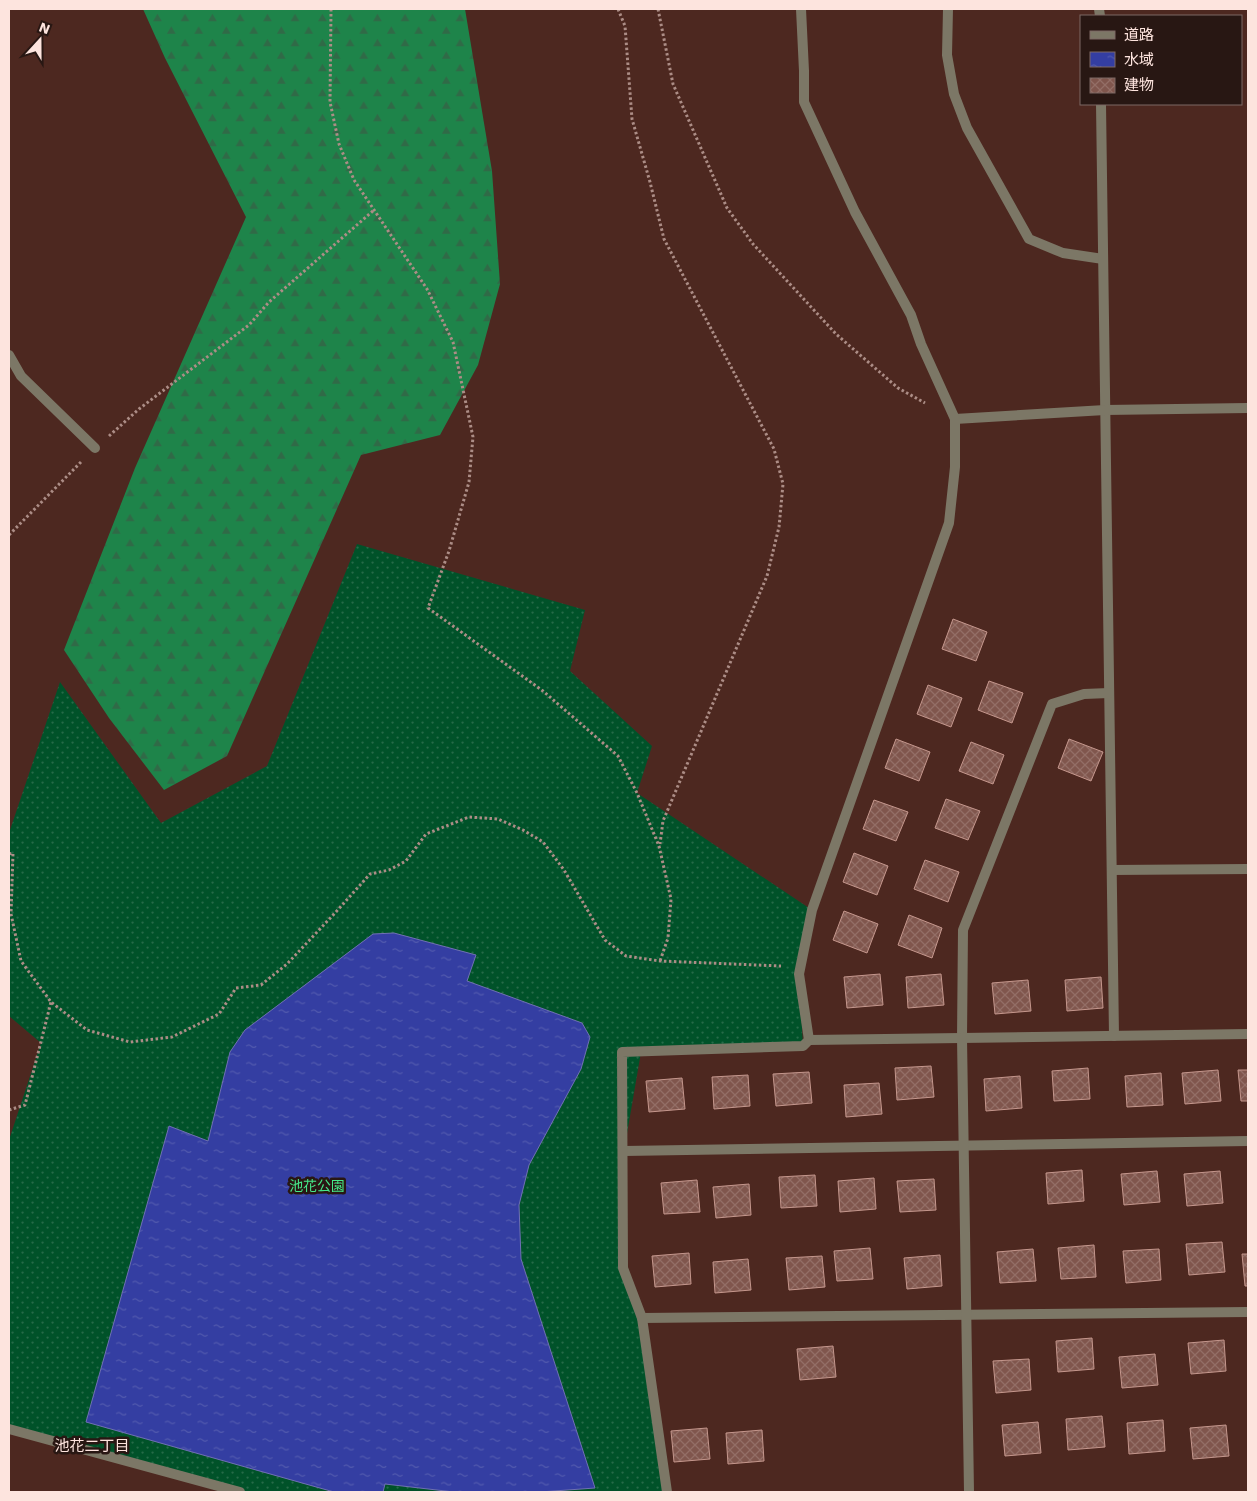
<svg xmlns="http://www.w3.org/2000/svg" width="1257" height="1501" font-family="'Work Sans','Noto Sans JP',sans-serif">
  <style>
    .grass { fill: url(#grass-dots) }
    .forest { fill: url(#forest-firs) }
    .water { fill: url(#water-ripples); stroke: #7070b4 }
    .building { fill: url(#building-cross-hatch); stroke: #c5978d }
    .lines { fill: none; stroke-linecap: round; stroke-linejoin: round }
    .path { stroke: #ac8d86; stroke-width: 3; stroke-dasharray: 2.5 2.5; stroke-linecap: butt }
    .minor { stroke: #7c7766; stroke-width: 10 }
    .tertiary { stroke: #7c7766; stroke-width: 10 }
    .labels { text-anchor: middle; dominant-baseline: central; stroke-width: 5; stroke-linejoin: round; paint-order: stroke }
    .park-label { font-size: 14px; fill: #46e98a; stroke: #281713 }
    .neighbourhood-label { font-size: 15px; fill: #fde4de; stroke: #281713 }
  </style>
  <defs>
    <pattern id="grass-dots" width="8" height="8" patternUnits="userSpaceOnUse" patternTransform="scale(1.25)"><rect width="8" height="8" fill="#005229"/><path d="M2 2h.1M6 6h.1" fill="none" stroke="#266b48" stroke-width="1.8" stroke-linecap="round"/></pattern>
    <pattern id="forest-firs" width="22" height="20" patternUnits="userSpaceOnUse" patternTransform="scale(1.25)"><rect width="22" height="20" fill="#1e844a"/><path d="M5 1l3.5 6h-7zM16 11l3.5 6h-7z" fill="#306a47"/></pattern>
    <pattern id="water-ripples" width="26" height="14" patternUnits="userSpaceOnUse" patternTransform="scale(1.25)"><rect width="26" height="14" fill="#343ea2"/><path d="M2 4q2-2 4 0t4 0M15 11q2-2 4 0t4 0" fill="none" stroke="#525aae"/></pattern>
    <pattern id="building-cross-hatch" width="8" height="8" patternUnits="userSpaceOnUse" patternTransform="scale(1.25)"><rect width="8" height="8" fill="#80564d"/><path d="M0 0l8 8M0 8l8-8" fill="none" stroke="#936e66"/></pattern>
  </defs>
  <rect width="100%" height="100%" fill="#4d2820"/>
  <!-- grass -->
  <path class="grass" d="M357 544 585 610 570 671 652 746 637 793 812 910 799 974 803 1046 641 1052 624 1151 623 1268 642 1318 667 1492H240L9 1429V1140L41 1043 9 1016V833L60 682 161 823 267 766Z"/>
  <!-- forest -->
  <path class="forest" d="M143 9H465L492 171 500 284 478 365 440 435 361 455 227 756 164 790 109 718 64 650 135 468 246 217 165 58Z"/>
  <!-- water -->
  <path class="water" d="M394 933 476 955 467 981 582 1023 590 1037 581 1069 529 1165 519 1205 521 1259 595 1488 540 1492H454L385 1484 383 1492H334L86 1422 169 1126 208 1141 230 1052 245 1030 373 934Z"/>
  <!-- building -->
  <g class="building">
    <path d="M953 619 987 632 976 661 942 649Z"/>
    <path d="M989 681 1023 693 1012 723 978 710Z"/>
    <path d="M928 685 962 698 951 727 917 714Z"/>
    <path d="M896 739 930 752 919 781 885 768Z"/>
    <path d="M1069 739 1103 752 1091 781 1058 768Z"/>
    <path d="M971 742 1004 755 993 784 959 771Z"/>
    <path d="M946 799 980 811 968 840 935 828Z"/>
    <path d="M874 800 908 812 896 841 863 829Z"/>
    <path d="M854 853 888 866 877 895 843 882Z"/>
    <path d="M925 860 959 872 948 902 914 889Z"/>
    <path d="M844 911 878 924 867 953 833 940Z"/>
    <path d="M909 915 942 928 932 958 898 945Z"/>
    <path d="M880 974 883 1005 847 1008 844 977Z"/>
    <path d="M941 974 944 1005 908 1008 906 977Z"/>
    <path d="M1101 977 1103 1008 1067 1011 1065 980Z"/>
    <path d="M1028 980 1031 1011 995 1014 992 983Z"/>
    <path d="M931 1066 934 1097 897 1100 895 1068Z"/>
    <path d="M1088 1068 1090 1099 1054 1101 1052 1071Z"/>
    <path d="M1218 1070 1221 1101 1185 1104 1182 1073Z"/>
    <path d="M1238 1070H1248V1101H1241Z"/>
    <path d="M809 1072 812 1103 776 1106 773 1074Z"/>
    <path d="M1161 1073 1163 1105 1127 1107 1125 1076Z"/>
    <path d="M748 1075 750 1106 714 1109 712 1077Z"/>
    <path d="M1020 1076 1022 1108 986 1111 984 1079Z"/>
    <path d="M682 1078 685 1109 649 1112 646 1081Z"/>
    <path d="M879 1083 882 1114 846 1117 844 1085Z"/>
    <path d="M1082 1170 1084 1201 1048 1204 1046 1173Z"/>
    <path d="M1157 1171 1160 1202 1124 1205 1121 1174Z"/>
    <path d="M1220 1171 1223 1203 1187 1206 1184 1174Z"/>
    <path d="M815 1175 817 1206 781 1208 779 1177Z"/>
    <path d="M874 1178 876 1209 840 1212 838 1181Z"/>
    <path d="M934 1179 936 1210 900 1212 897 1181Z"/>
    <path d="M697 1180 700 1212 664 1214 661 1183Z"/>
    <path d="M749 1184 751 1215 716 1218 713 1187Z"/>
    <path d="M1222 1242 1225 1272 1189 1275 1186 1244Z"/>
    <path d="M1094 1245 1096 1277 1061 1279 1058 1248Z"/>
    <path d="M870 1248 873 1279 837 1281 834 1251Z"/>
    <path d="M1033 1249 1036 1281 1000 1283 997 1252Z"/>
    <path d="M1159 1249 1161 1280 1126 1283 1123 1251Z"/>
    <path d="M689 1253 691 1284 655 1287 652 1256Z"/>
    <path d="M1242 1254H1248V1286H1245Z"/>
    <path d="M940 1255 942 1286 907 1289 904 1258Z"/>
    <path d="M822 1256 825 1287 789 1290 786 1258Z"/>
    <path d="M748 1259 751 1290 715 1293 713 1262Z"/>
    <path d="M1092 1338 1094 1369 1058 1372 1056 1341Z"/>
    <path d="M1224 1340 1226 1371 1191 1374 1188 1343Z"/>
    <path d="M833 1346 836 1377 800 1380 797 1349Z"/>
    <path d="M1155 1354 1158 1385 1122 1388 1119 1357Z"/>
    <path d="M1029 1359 1031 1390 996 1393 993 1361Z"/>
    <path d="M1102 1416 1105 1447 1068 1450 1066 1419Z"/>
    <path d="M1163 1420 1165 1451 1129 1454 1127 1423Z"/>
    <path d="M1038 1422 1041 1453 1005 1456 1002 1425Z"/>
    <path d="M1226 1425 1229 1456 1193 1459 1190 1428Z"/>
    <path d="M707 1428 710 1459 674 1462 671 1431Z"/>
    <path d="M762 1430 764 1461 728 1464 726 1433Z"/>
  </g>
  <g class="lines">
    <!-- path -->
    <g class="path">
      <path d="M331 9 330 102 339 144 354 180 427 289 453 342 473 437 469 482 449 551 428 608 543 691 618 756 637 793 659 846 671 899 668 938 660 961"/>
      <path d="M618 9 625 26 632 119 650 182 664 239 774 449 783 484 779 527 767 576 663 821 660 844"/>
      <path d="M658 9 673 84 727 208 753 244 836 334 898 388 925 403"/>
      <path d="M109 436 139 409 249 325 269 302 374 210"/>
      <path d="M9 535 82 461"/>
      <path d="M9 854 13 853 11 914 21 961 51 1002 87 1030 130 1042 172 1037 219 1014 236 988 261 985 287 964 335 913 370 874 389 870 406 861 426 834 469 817 498 819 523 830 543 842 564 870 605 940 626 956 660 961 781 966"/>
      <path d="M9 1110 25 1105 51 1002"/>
    </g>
    <!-- minor -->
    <g class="minor">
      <path d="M948 9 947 55 954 94 967 128 1029 239 1063 253 1103 259"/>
      <path d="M1099 9 1100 16"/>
      <path d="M1101 104 1114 1036"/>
      <path d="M9 355 21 376 95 448"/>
      <path d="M955 419 1105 410 1248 408"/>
      <path d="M1112 870 1248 869"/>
      <path d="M624 1151 1248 1141"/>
      <path d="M642 1318 1248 1312"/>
      <path d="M9 1429 240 1492"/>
      <path d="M667 1492 642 1318 623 1268 622 1052 803 1046 809 1040 799 974 812 910 949 523 955 467V419L921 344 911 315 855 212 804 102V71L801 9"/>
      <path d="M969 1492 962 1038 963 930 1052 704 1084 694 1109 693"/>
    </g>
    <!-- tertiary -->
    <path class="tertiary" d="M809 1040 1248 1034"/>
  </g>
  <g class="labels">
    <!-- park labels -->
    <g class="park-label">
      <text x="317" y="1186">池花公園</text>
    </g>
    <!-- neighbourhood labels -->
    <g class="neighbourhood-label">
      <text x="92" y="1446">池花二丁目</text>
    </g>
  </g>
  <!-- border -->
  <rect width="1257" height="1501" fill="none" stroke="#fde4de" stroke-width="20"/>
  <!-- legend -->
  <rect x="1080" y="15" width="162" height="90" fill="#281713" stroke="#7d6964"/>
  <rect x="1090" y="31" width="25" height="8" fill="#7c7766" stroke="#7d6964"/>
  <text x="1124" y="40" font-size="15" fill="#fde4de">道路</text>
  <rect x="1090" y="52" width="25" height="15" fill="url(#water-ripples)" stroke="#7d6964"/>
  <text x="1124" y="65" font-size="15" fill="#fde4de">水域</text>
  <rect x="1090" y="78" width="25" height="15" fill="url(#building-cross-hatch)" stroke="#7d6964"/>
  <text x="1124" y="90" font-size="15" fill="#fde4de">建物</text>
  <!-- north arrow -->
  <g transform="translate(40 40) rotate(21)" stroke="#281713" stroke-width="4" paint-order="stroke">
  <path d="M0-4L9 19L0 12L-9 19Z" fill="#fde4de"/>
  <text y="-8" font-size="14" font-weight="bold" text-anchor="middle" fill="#fde4de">N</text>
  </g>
</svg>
